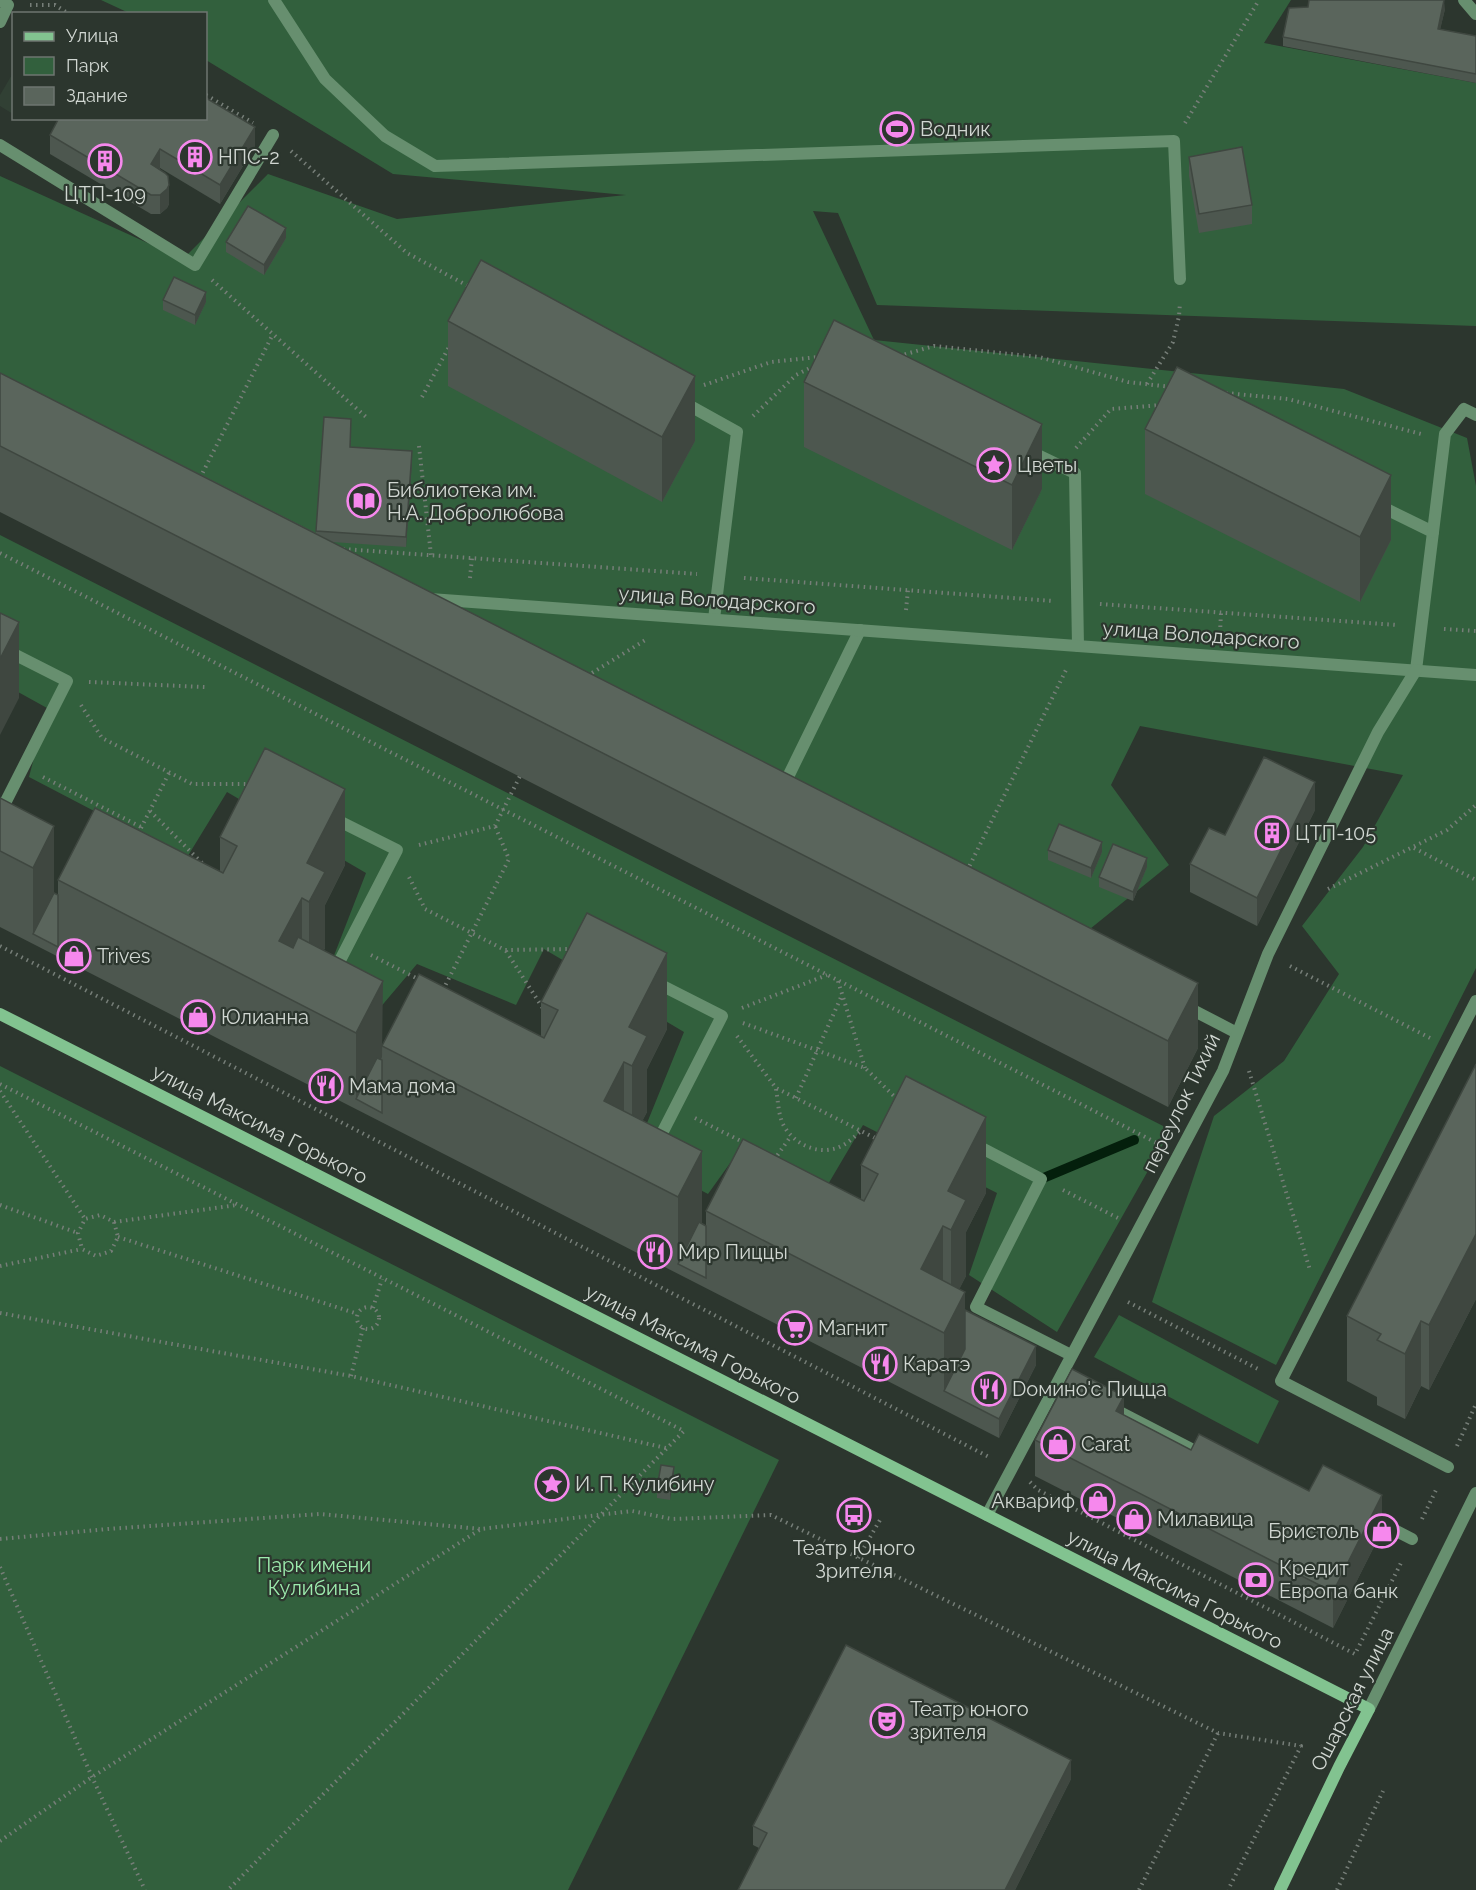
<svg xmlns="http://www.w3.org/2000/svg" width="1476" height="1890" font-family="Raleway,sans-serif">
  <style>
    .built { fill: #314034 }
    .green { fill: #32603d }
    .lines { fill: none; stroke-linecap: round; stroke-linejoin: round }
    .stream { stroke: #041f0c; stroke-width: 10 }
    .path { stroke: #767e78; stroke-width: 4; stroke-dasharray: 1.5 4.5; stroke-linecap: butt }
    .service { stroke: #678f6f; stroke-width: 12 }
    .minor { stroke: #678f6f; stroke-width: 12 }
    .tertiary { stroke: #678f6f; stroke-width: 12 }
    .secondary { stroke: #82c390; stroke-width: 12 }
    .wall { fill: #4d574f }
    .shaded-wall { fill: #3f4740 }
    .building { fill: #5a655c; stroke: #3f4740; stroke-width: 1.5 }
    .labels { text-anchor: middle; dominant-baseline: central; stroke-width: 4.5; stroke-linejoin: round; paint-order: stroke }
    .poi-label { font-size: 20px; fill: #d1d7d2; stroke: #2c362e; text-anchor: start }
    .street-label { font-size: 20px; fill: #d1d7d2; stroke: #2c362e }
    .park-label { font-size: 20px; fill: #9decae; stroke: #2c362e }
  </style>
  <rect width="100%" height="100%" fill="#2c362e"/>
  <!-- built -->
  <path class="built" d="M13 73V114L0 106V95Z"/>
  <!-- green -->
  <g class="green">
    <path d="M101 0H1291L1264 43 1476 83V326L877 305 838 213 813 211 874 340 1344 389 1467 438 1476 486V968L1276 1365 1152 1302 1214 1116 1284 1061 1339 974 1302 926 1363 847 1403 775 1140 726 1111 785 1169 865 1085 933 0 380V176L183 259 268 174 397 219 626 195 393 174 206 60V14L129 13Z"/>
    <path d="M0 535 1171 1130 1057 1332 969 1275 997 1193 863 1125 827 1186 743 1145 708 1194 634 1155 684 1032 544 949 516 1005 417 964 368 1022 316 1002 366 873 227 792 186 859 29 777 47 708 0 682Z"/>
    <path d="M0 1066 779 1460 568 1890H0Z"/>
    <path d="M1119 1315 1279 1401 1258 1444 1094 1357Z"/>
  </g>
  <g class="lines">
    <!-- stream -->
    <path class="stream" d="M1041 1179 1134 1140"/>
    <!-- path -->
    <g class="path">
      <path d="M30 5H55L69 14"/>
      <path d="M206 95 253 123"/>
      <path d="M1185 123 1259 0"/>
      <path d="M291 151 407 253 470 287"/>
      <path d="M212 280 366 417"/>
      <path d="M899 356 934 346 1039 357 1128 382 1171 387"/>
      <path d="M1147 384 1173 342 1179 316 1180 303"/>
      <path d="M704 385 771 362 818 357"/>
      <path d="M1226 393 1288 399 1421 434"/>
      <path d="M422 397 450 345"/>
      <path d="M753 416 796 375 814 366"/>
      <path d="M419 446 431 555"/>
      <path d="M1076 448 1111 409 1162 405"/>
      <path d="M200 478 273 334"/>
      <path d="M343 549 697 574"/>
      <path d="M0 553 1157 1143"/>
      <path d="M470 578 472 558"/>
      <path d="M744 578 1053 601"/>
      <path d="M1100 604 1397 625"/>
      <path d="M906 610 908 590"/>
      <path d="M1444 629 1476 631"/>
      <path d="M1220 633 1221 613"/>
      <path d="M587 676 647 639"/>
      <path d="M89 682 205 687"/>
      <path d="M81 705 102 738 192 784H251"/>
      <path d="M43 777 141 827"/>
      <path d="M150 811 205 866"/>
      <path d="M141 828 169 773"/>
      <path d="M419 845 495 826 520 776"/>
      <path d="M1414 848 1476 880"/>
      <path d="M967 871 1066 670"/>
      <path d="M409 877 425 909 505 950 573 949"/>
      <path d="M1328 889 1447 830 1476 805"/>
      <path d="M0 946 991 1458"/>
      <path d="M506 951 544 1010"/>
      <path d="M371 955 420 980"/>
      <path d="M1290 966 1430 1038"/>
      <path d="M838 981 865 1068"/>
      <path d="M443 990 509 859 495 826"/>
      <path d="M742 1008 827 975"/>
      <path d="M743 1023 865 1068 897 1099"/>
      <path d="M737 1036 776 1088 877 1139"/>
      <path d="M1249 1071 1310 1270"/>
      <path d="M0 1084 684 1431 228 1890"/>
      <path d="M776 1089C778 1100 778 1111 782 1122 790 1141 813 1154 833 1149 844 1147 853 1138 861 1131"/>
      <path d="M0 1091 85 1219"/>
      <path d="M796 1098 842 995"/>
      <path d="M695 1118 745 1143"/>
      <path d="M774 1160 791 1136"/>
      <path d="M1063 1190 1118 1218"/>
      <path d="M0 1205 78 1233"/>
      <path d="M114 1222 118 1237 111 1251 96 1256 82 1249 78 1233 85 1219 100 1215 114 1222 237 1205"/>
      <path d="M118 1237 358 1314"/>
      <path d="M0 1266 82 1249"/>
      <path d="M1128 1302 1260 1370"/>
      <circle cx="368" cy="1318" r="11"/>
      <path d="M373 1308 382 1279"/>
      <path d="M0 1313 351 1376 666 1448"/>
      <path d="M351 1376 363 1328"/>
      <path d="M1457 1446 1476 1404"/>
      <path d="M1030 1482 1038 1490 1355 1654 1402 1561"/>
      <path d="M1422 1519 1437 1488"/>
      <path d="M0 1539 108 1529 320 1514 481 1529"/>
      <path d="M858 1558 880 1520"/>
      <path d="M0 1567 92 1777 145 1890"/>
      <path d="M0 1841 92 1777 481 1529 632 1511 672 1519 771 1515 1218 1733 1301 1746 1228 1890"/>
      <path d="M1139 1890 1218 1733"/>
      <path d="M1337 1890 1383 1791"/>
    </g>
    <!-- service -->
    <g class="service">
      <path d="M274 0 325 79 385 136 435 166 1174 141 1180 279"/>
      <path d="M1464 0 1476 14"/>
      <path d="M0 22 8 5 0 0"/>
      <path d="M0 145 195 265 273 135"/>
      <path d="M683 402 737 432 714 619"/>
      <path d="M1029 451 1075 473 1078 646"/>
      <path d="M1378 505 1433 532 1416 670"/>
      <path d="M1433 532 1445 434 1464 409 1476 415"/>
      <path d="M0 647 67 681 0 813"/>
      <path d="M782 789 860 630"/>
      <path d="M331 817 397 850 334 972"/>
      <path d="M653 981 722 1016 656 1145"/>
      <path d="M1185 1006 1237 1033"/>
      <path d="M974 1144 1041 1179 976 1307 1071 1355"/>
      <path d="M1110 1407 1207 1457"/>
      <path d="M1448 1467 1281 1381 1476 1001"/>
      <path d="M1367 1516 1412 1539"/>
    </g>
    <!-- minor -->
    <g class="minor">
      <path d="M430 599 1476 675"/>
      <path d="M987 1515 1223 1071 1268 954 1378 732 1416 670"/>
    </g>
    <!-- tertiary -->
    <path class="tertiary" d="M1369 1709 1476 1493"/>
    <!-- secondary -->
    <path class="secondary" d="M0 1014 1369 1709 1339 1767 1280 1890"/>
  </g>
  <!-- wall -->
  <g class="wall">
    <path d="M1445 9 1440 29 1476 36V83L1283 46V37Z"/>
    <path d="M50 135 255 146 220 204 160 168V169L169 204 167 208 160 214H151L50 154Z"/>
    <path d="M1189 157 1252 205V224L1199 233 1189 176Z"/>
    <path d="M286 238 264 275 226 252V242Z"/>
    <path d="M163 300 206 302 195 325 163 310Z"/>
    <path d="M448 321 695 441 662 502 448 386Z"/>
    <path d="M0 373 316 533 324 417 351 429 350 447 412 461 406 547 332 542 1198 1048 1168 1107 0 512Z"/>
    <path d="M804 382 1042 489 1012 550 804 447Z"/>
    <path d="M1145 429 1391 540 1360 602 1145 494Z"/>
    <path d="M0 798 54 893 58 895V880L220 872V837L345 865 325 905V948L324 950 383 1046 541 1036V1002L667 1029 647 1069V1112L642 1121 702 1223 706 1226V1211L861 1200V1165L986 1193 966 1232V1276L959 1289 965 1310 1036 1365 999 1438 0 927Z"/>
    <path d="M1315 810 1257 926 1190 892V864L1225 835Z"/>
    <path d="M1048 850 1102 852 1091 878 1048 860Z"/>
    <path d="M1147 867 1133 901 1099 887V877Z"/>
    <path d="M1476 1064V1299L1429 1390 1421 1386 1405 1419 1377 1405V1397L1347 1381V1316Z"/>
    <path d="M1124 1415 1191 1450 1382 1531 1333 1628 1035 1476V1440Z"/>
    <path d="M674 1477 670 1500 657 1498V1488Z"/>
    <path d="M1071 1779 1015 1890H738L759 1848 753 1845V1826Z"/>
  </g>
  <!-- shaded-wall -->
  <g class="shaded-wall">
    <path d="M1444 0 1445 9 1438 39V29Z"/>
    <path d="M255 127V146L220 204V185Z"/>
    <path d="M160 149V168L151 183V164Z"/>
    <path d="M169 185V204L167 208 160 214V195Z"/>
    <path d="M286 228V238L264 275V265Z"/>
    <path d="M206 292V302L195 325V315Z"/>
    <path d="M695 376V441L662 502V437Z"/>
    <path d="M1042 424V489L1012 550V485Z"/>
    <path d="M412 451V461L406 547V537Z"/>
    <path d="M1391 475V540L1360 602V537Z"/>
    <path d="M19 622V698L0 735V659Z"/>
    <path d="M1315 782V810L1257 926V898Z"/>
    <path d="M345 789V865L325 905V948L309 978V902L307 863Z"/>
    <path d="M54 826V902L33 934V868Z"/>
    <path d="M1102 842V852L1091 878V868Z"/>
    <path d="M1147 858V867L1133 901V892Z"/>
    <path d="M302 898V974L279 941Z"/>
    <path d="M667 953V1029L647 1069V1112L632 1142V1066L629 1027Z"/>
    <path d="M383 981 382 1057 360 1101 356 1099V1109V1033Z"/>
    <path d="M1198 983V1048L1168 1107V1041Z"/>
    <path d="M624 1062V1138L604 1101Z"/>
    <path d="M986 1117V1193L966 1232V1276L951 1306V1230L948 1191Z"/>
    <path d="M702 1151V1227L678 1264V1197Z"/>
    <path d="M943 1226V1302L921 1269Z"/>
    <path d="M1476 1234V1299L1429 1390V1325Z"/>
    <path d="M965 1292V1368L944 1391V1409V1333Z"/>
    <path d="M1421 1321V1386L1405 1419V1354Z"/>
    <path d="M1036 1346V1365L999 1438V1419Z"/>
    <path d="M1124 1396V1432L1116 1411Z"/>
    <path d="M674 1467V1477L670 1500V1491Z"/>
    <path d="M1382 1495V1531L1333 1628V1592Z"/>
    <path d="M1071 1760V1779L1015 1890H1005Z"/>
  </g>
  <!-- building -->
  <g class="building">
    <path d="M1309 0H1444L1438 29 1476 36V74L1283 37 1289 8 1308 7Z"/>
    <path d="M206 98 255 127 220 185 160 149 151 164 165 173 168 176 169 185 167 189 160 195H151L50 135 59 118H206Z"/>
    <path d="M1242 147 1252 205 1199 214 1189 157Z"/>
    <path d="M248 206 286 228 264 265 226 242Z"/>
    <path d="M481 260 695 376 662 437 448 321Z"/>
    <path d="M174 277 206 292 195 315 163 300Z"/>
    <path d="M834 320 1042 424 1012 485 804 382Z"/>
    <path d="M1177 367 1391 475 1360 537 1145 429Z"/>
    <path d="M0 373 1198 983 1168 1041 0 446Z"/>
    <path d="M324 417 351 419 350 447 412 451 406 537 316 531Z"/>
    <path d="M0 613 19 622 0 659Z"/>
    <path d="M265 748 345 789 307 863 325 872 309 902 302 898 279 941 293 948 298 937 383 981 356 1033 58 880 95 808 223 873 237 846 220 837Z"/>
    <path d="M1264 757 1315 782 1257 898 1190 864 1209 828 1225 835Z"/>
    <path d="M0 798 54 826 33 868 0 851Z"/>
    <path d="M1059 824 1102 842 1091 868 1048 850Z"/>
    <path d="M1113 844 1147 858 1133 892 1099 877Z"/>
    <path d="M54 893 58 895V947L33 934Z"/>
    <path d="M587 913 667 953 629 1027 647 1036 632 1066 624 1062 604 1101 702 1151 678 1197 382 1046 419 974 544 1038 558 1010 541 1002Z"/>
    <path d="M377 1058 382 1060V1113L356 1099Z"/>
    <path d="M1476 1064V1234L1429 1325 1421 1321 1405 1354 1377 1340 1381 1334 1347 1316Z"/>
    <path d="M906 1076 986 1117 948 1191 966 1200 951 1230 943 1226 921 1269 965 1292 944 1333 706 1211 743 1139 864 1201 878 1174 861 1165Z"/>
    <path d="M699 1222 706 1226V1278L678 1264Z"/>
    <path d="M965 1310 1036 1346 999 1419 944 1391 965 1349Z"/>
    <path d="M1072 1369 1124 1396 1116 1411 1191 1450 1199 1434 1309 1491 1323 1465 1382 1495 1333 1592 1035 1440Z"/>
    <path d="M661 1465 674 1467 670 1491 657 1488Z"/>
    <path d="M846 1645 1071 1760 1005 1890H738L767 1833 753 1826Z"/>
  </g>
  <!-- icons -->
  <defs>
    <symbol id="stadium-ring" viewBox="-11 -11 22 22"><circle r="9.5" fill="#2c362e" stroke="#f688ed" stroke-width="1.5"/><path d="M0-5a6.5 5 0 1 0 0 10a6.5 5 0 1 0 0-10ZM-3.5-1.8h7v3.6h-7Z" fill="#f688ed"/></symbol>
    <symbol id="building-ring" viewBox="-11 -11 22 22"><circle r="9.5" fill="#2c362e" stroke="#f688ed" stroke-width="1.5"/><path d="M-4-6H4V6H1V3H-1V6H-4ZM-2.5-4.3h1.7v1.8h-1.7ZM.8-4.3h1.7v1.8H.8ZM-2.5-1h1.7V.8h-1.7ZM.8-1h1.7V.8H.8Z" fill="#f688ed"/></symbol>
    <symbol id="sight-ring" viewBox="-11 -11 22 22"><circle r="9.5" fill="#2c362e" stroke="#f688ed" stroke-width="1.5"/><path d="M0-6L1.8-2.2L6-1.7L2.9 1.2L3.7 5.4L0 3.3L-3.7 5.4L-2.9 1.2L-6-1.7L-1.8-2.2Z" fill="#f688ed"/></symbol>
    <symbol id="library-ring" viewBox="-11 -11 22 22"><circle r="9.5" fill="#2c362e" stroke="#f688ed" stroke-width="1.5"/><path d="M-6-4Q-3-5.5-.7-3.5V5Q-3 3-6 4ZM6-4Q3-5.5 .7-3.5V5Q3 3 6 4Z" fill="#f688ed"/></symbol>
    <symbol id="shop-ring" viewBox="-11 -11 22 22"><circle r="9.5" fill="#2c362e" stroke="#f688ed" stroke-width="1.5"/><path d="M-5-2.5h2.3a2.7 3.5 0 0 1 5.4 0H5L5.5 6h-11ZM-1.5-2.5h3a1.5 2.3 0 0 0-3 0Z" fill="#f688ed"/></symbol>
    <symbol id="restaurant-ring" viewBox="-11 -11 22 22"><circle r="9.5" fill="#2c362e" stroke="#f688ed" stroke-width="1.5"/><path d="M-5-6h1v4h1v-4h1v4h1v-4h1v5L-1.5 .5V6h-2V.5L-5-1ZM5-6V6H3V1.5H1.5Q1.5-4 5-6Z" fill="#f688ed"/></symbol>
    <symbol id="supermarket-ring" viewBox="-11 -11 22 22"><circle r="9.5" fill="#2c362e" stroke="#f688ed" stroke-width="1.5"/><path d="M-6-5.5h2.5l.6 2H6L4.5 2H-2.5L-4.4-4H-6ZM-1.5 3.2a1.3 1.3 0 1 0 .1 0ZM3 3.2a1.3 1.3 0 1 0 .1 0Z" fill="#f688ed"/></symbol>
    <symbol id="bus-ring" viewBox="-11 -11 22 22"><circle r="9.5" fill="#2c362e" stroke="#f688ed" stroke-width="1.5"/><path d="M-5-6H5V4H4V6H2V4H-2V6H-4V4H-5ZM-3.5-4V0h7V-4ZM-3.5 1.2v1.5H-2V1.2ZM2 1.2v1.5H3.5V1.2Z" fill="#f688ed"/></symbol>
    <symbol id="bank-ring" viewBox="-11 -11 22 22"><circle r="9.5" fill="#2c362e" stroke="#f688ed" stroke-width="1.5"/><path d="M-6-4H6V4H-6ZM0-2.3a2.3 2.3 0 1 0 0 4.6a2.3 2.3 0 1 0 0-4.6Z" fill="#f688ed"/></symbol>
    <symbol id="theatre-ring" viewBox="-11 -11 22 22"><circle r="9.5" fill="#2c362e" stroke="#f688ed" stroke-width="1.5"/><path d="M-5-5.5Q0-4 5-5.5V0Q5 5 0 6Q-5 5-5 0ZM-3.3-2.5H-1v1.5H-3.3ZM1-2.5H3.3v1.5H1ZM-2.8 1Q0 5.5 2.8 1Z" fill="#f688ed"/></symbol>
  </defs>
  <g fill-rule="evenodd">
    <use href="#stadium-ring" x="878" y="110" width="38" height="38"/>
    <use href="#building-ring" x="176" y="138" width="38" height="38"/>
    <use href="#building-ring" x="86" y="142" width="38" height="38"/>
    <use href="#sight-ring" x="975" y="446" width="38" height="38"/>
    <use href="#library-ring" x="345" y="482" width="38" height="38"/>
    <use href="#building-ring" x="1253" y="814" width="38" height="38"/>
    <use href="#shop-ring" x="55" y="937" width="38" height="38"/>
    <use href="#shop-ring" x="179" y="998" width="38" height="38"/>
    <use href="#restaurant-ring" x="307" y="1067" width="38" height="38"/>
    <use href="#restaurant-ring" x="636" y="1233" width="38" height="38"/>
    <use href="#supermarket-ring" x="776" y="1309" width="38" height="38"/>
    <use href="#restaurant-ring" x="861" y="1345" width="38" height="38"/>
    <use href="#restaurant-ring" x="970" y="1370" width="38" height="38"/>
    <use href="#shop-ring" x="1039" y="1425" width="38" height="38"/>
    <use href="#sight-ring" x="533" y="1465" width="38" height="38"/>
    <use href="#shop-ring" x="1079" y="1482" width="38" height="38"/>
    <use href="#bus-ring" x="835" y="1496" width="38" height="38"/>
    <use href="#shop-ring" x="1115" y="1500" width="38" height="38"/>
    <use href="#shop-ring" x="1363" y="1512" width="38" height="38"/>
    <use href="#bank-ring" x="1237" y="1561" width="38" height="38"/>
    <use href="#theatre-ring" x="868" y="1702" width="38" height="38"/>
  </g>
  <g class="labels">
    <!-- poi labels -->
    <g class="poi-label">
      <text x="920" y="129">Водник</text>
      <text x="218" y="157">НПС-2</text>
      <text x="105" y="194" text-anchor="middle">ЦТП-109</text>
      <text x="1017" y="465">Цветы</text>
      <text x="387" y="490">Библиотека им.<tspan x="387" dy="23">Н.А. Добролюбова</tspan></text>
      <text x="1295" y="833">ЦТП-105</text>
      <text x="97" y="956">Trives</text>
      <text x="221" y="1017">Юлианна</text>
      <text x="349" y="1086">Мама дома</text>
      <text x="678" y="1252">Мир Пиццы</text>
      <text x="818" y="1328">Магнит</text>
      <text x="903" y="1364">Каратэ</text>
      <text x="1012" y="1389">Dомино'с Пицца</text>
      <text x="1081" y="1444">Carat</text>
      <text x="575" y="1484">И. П. Кулибину</text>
      <text x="1075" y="1501" text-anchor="end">Аквариф</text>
      <text x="1157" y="1519">Милавица</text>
      <text x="1359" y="1531" text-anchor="end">Бристоль</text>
      <text x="854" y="1548" text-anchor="middle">Театр Юного<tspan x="854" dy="23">Зрителя</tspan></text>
      <text x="1279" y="1568">Кредит<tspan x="1279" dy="23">Европа банк</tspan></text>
      <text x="910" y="1709">Театр юного<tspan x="910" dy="23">зрителя</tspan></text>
    </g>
    <!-- street labels -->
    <g class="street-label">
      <text transform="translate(717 600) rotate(4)">улица Володарского</text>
      <text transform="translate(1201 635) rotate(4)">улица Володарского</text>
      <text transform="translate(1181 1103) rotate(-64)">переулок Тихий</text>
      <text transform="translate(260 1124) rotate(27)">улица Максима Горького</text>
      <text transform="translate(693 1344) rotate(27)">улица Максима Горького</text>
      <text transform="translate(1175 1589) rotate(27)">улица Максима Горького</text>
      <text transform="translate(1352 1699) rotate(-63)">Ошарская улица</text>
    </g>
    <!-- park labels -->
    <g class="park-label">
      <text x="314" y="1565">Парк имени<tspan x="314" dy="23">Кулибина</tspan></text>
    </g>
  </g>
  <!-- legend -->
  <rect x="12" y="12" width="195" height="108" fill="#2c362e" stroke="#6e7670" stroke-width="1.5"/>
  <rect x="24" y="32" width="30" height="9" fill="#82c390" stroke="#6e7670" stroke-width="1.5"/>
  <text x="66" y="42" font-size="18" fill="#d1d7d2">Улица</text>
  <rect x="24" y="57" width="30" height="18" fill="#32603d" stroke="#6e7670" stroke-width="1.5"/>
  <text x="66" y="72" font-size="18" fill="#d1d7d2">Парк</text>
  <rect x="24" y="87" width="30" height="18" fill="#5a655c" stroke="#6e7670" stroke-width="1.5"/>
  <text x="66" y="102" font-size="18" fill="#d1d7d2">Здание</text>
</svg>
